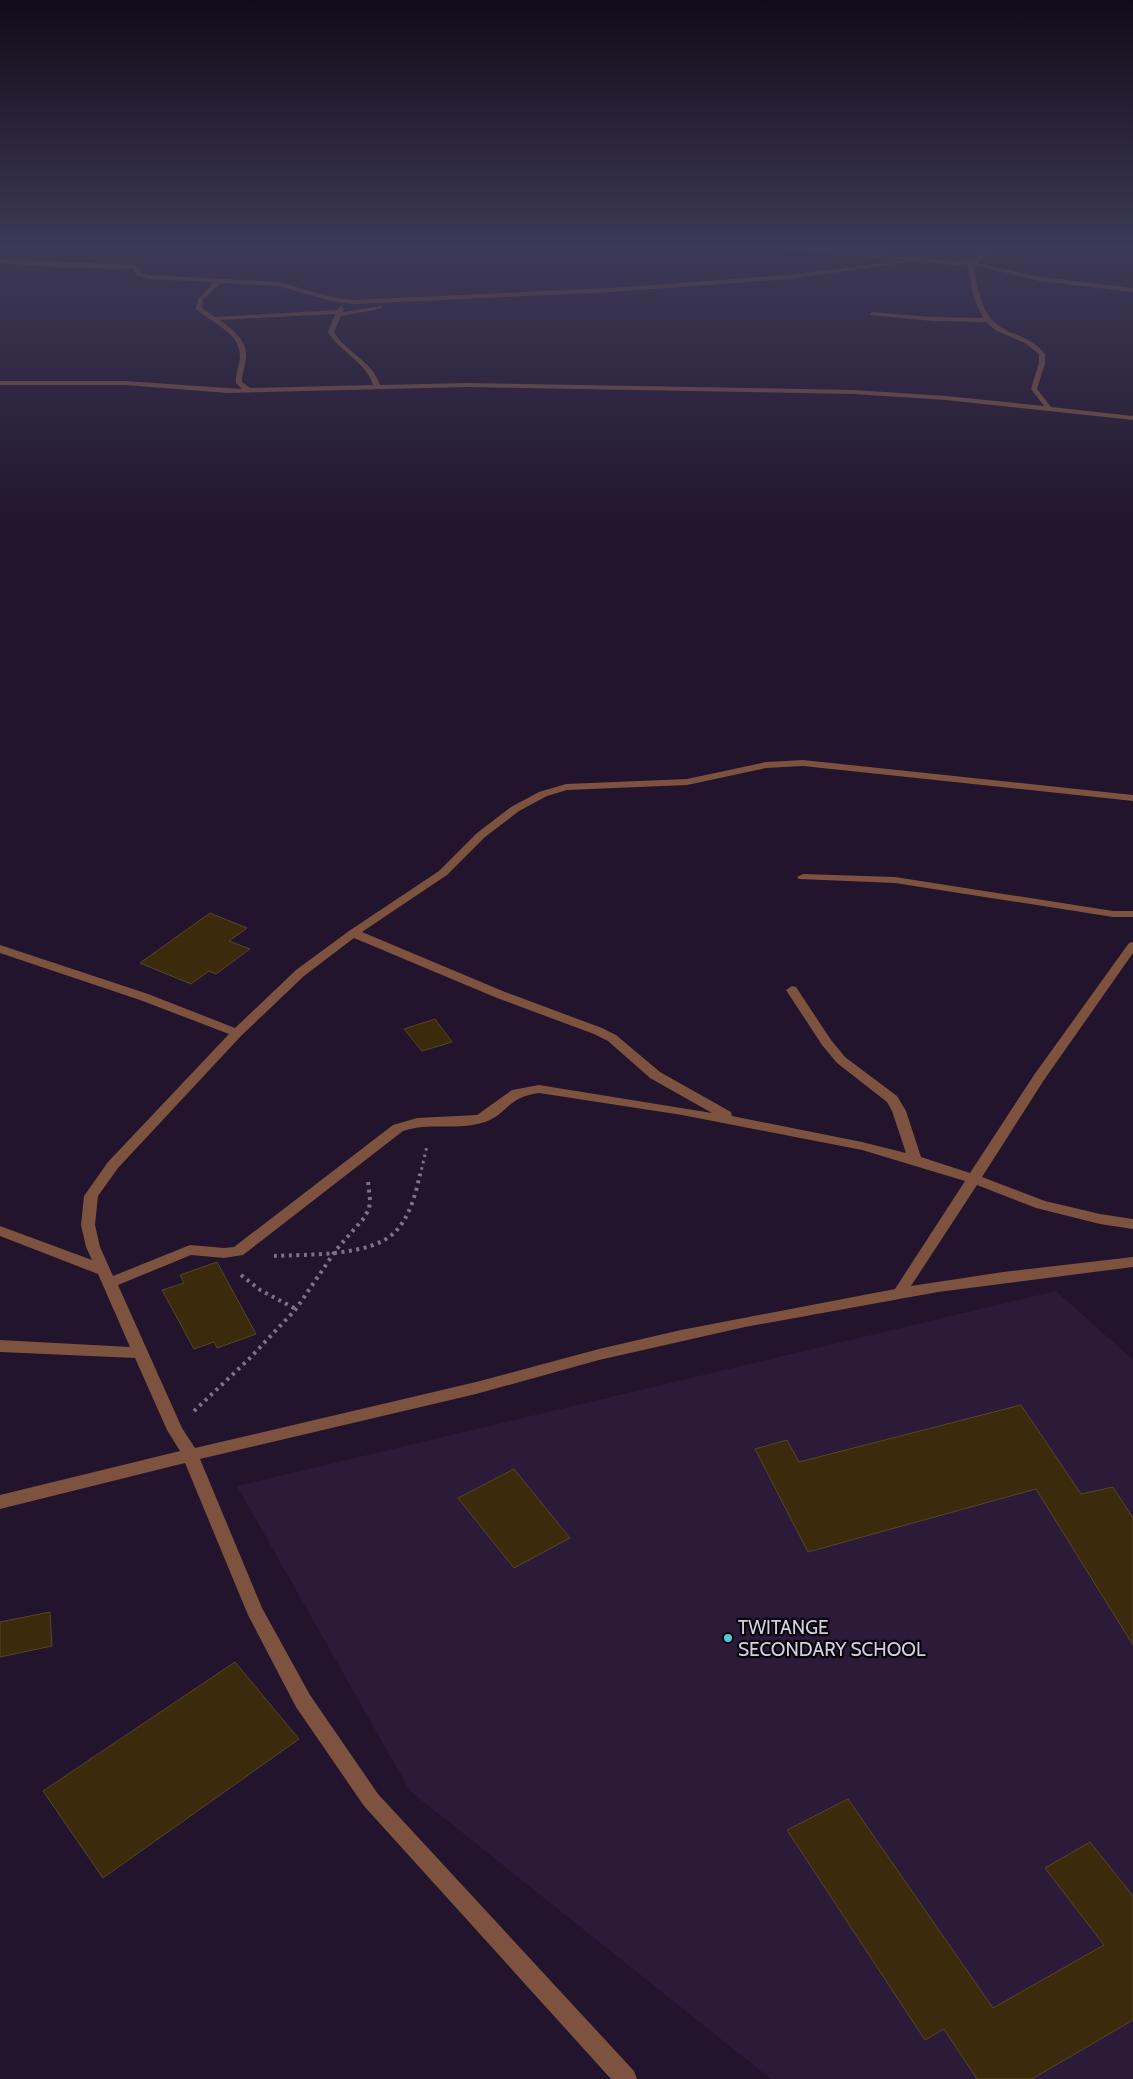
<svg xmlns="http://www.w3.org/2000/svg" width="1133" height="2079" font-family="Cabin,sans-serif">
  <style>
    .built { fill: #2b1a38 }
    .building { fill: #3c2a0c; stroke: #58452a }
    .lines { fill: none; stroke-linecap: round; stroke-linejoin: round }
    .path-far1 { stroke: #7d7286; stroke-width: 3; stroke-dasharray: 2.5 4; stroke-linecap: butt }
    .path { stroke: #7d7286; stroke-width: 4; stroke-dasharray: 3 4.5; stroke-linecap: butt }
    .street { fill: #7d523e; fill-rule: evenodd }
    .poi-dot { fill: #51ccd3; stroke: #08040c; stroke-width: 2 }
    .labels { text-anchor: middle; dominant-baseline: central; stroke-width: 4.5; stroke-linejoin: round; paint-order: stroke }
    .near-poi-label { font-size: 19px; fill: #d6cede; stroke: #08040c; text-anchor: start }
  </style>
  <rect width="100%" height="100%" fill="#21142c"/>
  <!-- built -->
  <path class="built" d="M1056 1291 1133 1360V2079H771L410 1791 237 1486Z"/>
  <!-- building -->
  <g class="building">
    <path d="M210 913 247 928 229 941 250 949 216 974 209 971 191 984 140 963Z"/>
    <path d="M435 1019 452 1042 422 1051 404 1029Z"/>
    <path d="M217 1262 256 1334 217 1348 214 1342 194 1349 162 1290 184 1283 180 1275Z"/>
    <path d="M1021 1405 1081 1494 1113 1487 1133 1518V1645L1036 1489 808 1552 755 1449 787 1440 799 1462Z"/>
    <path d="M514 1469 570 1538 514 1568 458 1498Z"/>
    <path d="M50 1612 52 1646 0 1657V1622Z"/>
    <path d="M235 1662 299 1739 103 1878 43 1791Z"/>
    <path d="M848 1799 993 2008 1104 1945 1045 1868 1090 1842 1133 1896V2020L1032 2079H977L944 2029 925 2040 787 1830Z"/>
  </g>
  <g class="lines">
    <!-- path-far1 -->
    <path class="path-far1" d="M420 1176 427 1146"/>
    <!-- path -->
    <g class="path">
      <path d="M274 1256C307 1254 372 1257 396 1231 410 1216 416 1193 420 1174"/>
      <path d="M241 1275 260 1290 296 1309"/>
      <path d="M194 1411 249 1359 296 1309 336 1250 364 1218 369 1209 370 1200 368 1181"/>
    </g>
    <!-- street -->
    <g class="street">
      <path d="M766 247H792L956 261 976 259 991 247H997L977 263 1040 277 1133 288V292L1040 281 974 265C979 294 981 321 1012 333 1026 338 1036 343 1045 354V363L1037 389 1051 407 1133 416V420L946 400 854 394 467 387 228 393 125 385H0V381H125L242 389 236 383C235 374 240 365 240 356 240 332 210 322 196 309L198 299 214 282 149 279 137 275 133 269 54 267 0 263V259L133 265 139 267 141 273 149 275 278 282 336 298 354 300 612 288 789 275 907 260ZM918 261 956 265 968 264 973 296 983 318 933 317 871 312 869 315 933 321 986 322 995 330 1025 343 1039 354V363L1031 389 1044 406 946 396 854 390 467 383 380 385C373 361 346 353 334 332L341 316 380 309 382 306 343 312 344 308 341 306 337 310 215 317 202 308 203 300 221 283 278 286 336 302 354 304 612 292 789 279ZM335 314 328 332C340 352 367 363 373 385L250 388 242 382C242 374 245 367 246 358 248 341 232 329 220 320Z"/>
      <path d="M803 760 1133 795V801L803 766 766 768 687 785 567 790 547 796 519 811 485 837 447 875 362 932 505 992 602 1028 616 1035 660 1072 731 1112 732 1116 862 1142 906 1153 892 1111 887 1102 837 1063 822 1045 786 990 792 986 796 987 831 1040 845 1057 897 1096 906 1111 921 1157 970 1173 1034 1075 1129 943 1133 942V953L1044 1080 982 1177 1045 1201 1100 1214 1133 1219V1229L1100 1224 1036 1208 977 1185 911 1286 1003 1272 1133 1257V1267L938 1292 745 1327 599 1360 476 1394 200 1459 262 1608 310 1695 378 1794 634 2071 637 2079H611L364 1806 296 1707 248 1615 185 1463 0 1509V1495L180 1451 167 1430 135 1358 0 1352V1340L130 1347 98 1274 0 1236V1226L92 1260 86 1247 81 1225 84 1196 108 1162 229 1034 140 1000 0 953V945L148 994 235 1028 296 970 349 931 439 871 477 833 511 807 539 792 566 784 687 779 766 762ZM354 938 497 998 594 1034 608 1041 650 1078 712 1113 539 1085 512 1090 477 1115 417 1118 393 1125 234 1247 224 1248 190 1245 113 1276 100 1247 95 1225 98 1196 118 1168 241 1036 304 976ZM539 1093 682 1115 862 1150 965 1181 895 1289 681 1330 599 1349 476 1382 195 1448 182 1428 118 1285 191 1255 224 1258 243 1255 403 1131C429 1122 458 1131 485 1122 508 1114 507 1097 539 1093Z"/>
      <path d="M803 874 895 877 1113 911H1133V917H1113L895 883 799 879 797 877Z"/>
    </g>
  </g>
  <!-- sky -->
  <linearGradient id="sky" x2="0" y2="1"><stop stop-color="#120b18"/><stop offset="0.46" stop-color="#3d3a56"/><stop offset="1" stop-color="#3d3a56" stop-opacity="0"/></linearGradient>
  <rect width="1133" height="538" fill="url(#sky)"/>
  <!-- markers -->
  <circle class="poi-dot" cx="728" cy="1638" r="5"/>
  <g class="labels">
    <!-- near-poi labels -->
    <g class="near-poi-label">
      <text x="738" y="1627">TWITANGE<tspan x="738" dy="22">SECONDARY SCHOOL</tspan></text>
    </g>
  </g>
</svg>
